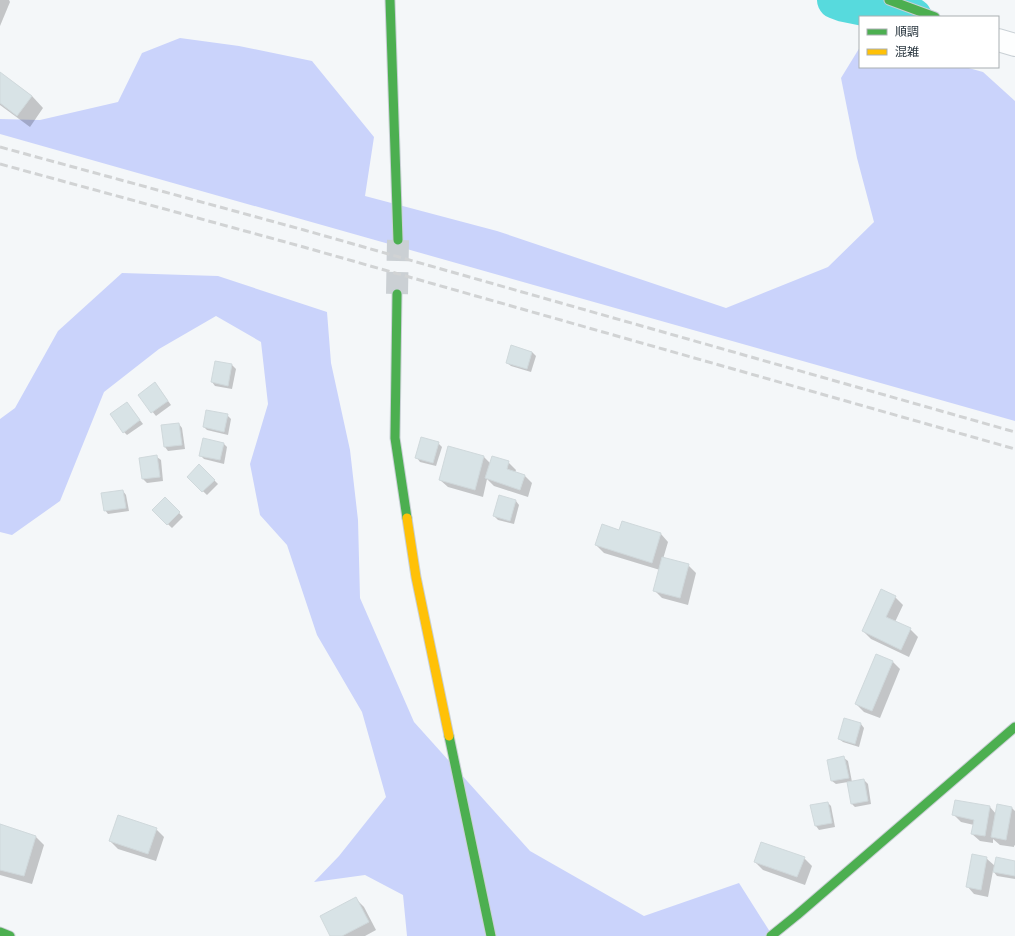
<svg xmlns="http://www.w3.org/2000/svg" width="1015" height="936" font-family="Lora,'Noto Sans JP',serif">
  <style>
    .forest { fill: #cad3fb }
    .shadow { fill: #0003 }
    .lines { fill: none; stroke-linecap: round; stroke-linejoin: round }
    .river { stroke: #57dadd; stroke-width: 38 }
    .building { fill: #d8e3e6; stroke: #d0d9dc }
    .secondary-tunnel { stroke: #cbd0d4; stroke-width: 22; stroke-dasharray: 22 11; stroke-linecap: butt }
    .street-casing { stroke: #c9d0d5; stroke-width: 24 }
    .fast-casing { stroke: #c9d0d5; stroke-width: 11 }
    .slow-casing { stroke: #c9d0d5; stroke-width: 11 }
    .street { stroke: #fdfefe; stroke-width: 22 }
    .fast { stroke: #4caf50; stroke-width: 9 }
    .slow { stroke: #ffc107; stroke-width: 9 }
    .rail { stroke: #d1d3d4; stroke-width: 3; stroke-dasharray: 8 4; stroke-linecap: butt }
  </style>
  <rect width="100%" height="100%" fill="#f4f7f9"/>
  <!-- forest -->
  <g class="forest">
    <path d="M180 38 239 46 312 61 374 137 365 196 497 231 726 308 828 267 874 222 857 158 841 78 860 47V67H965L983 72 1015 101V421L0 134V119L40 120 118 102 142 53Z"/>
    <path d="M122 273 218 276 327 312 331 363 350 450 358 520 360 598 414 722 530 851 644 916 739 883 772 935 771 936H407L403 895 365 875 314 882 339 856 386 797 362 712 317 635 287 545 260 515 250 464 268 404 261 342 216 316 159 349 104 392 60 501 12 535 0 532V419L15 408 58 331Z"/>
  </g>
  <!-- shadow -->
  <g class="shadow">
    <path d="M0 0H9L10 2 0 26Z"/>
    <path d="M0 73 32 96 43 108 30 127 0 105Z"/>
    <path d="M512 347 532 352 536 356 531 372 511 366 507 363Z"/>
    <path d="M216 362 232 365 236 369 232 389 215 386 212 382Z"/>
    <path d="M155 383 171 405 156 416 139 395Z"/>
    <path d="M127 403 143 424 127 435 124 432Z"/>
    <path d="M227 415 231 419 228 435 207 430 204 427Z"/>
    <path d="M179 424 182 428 185 449 168 451 165 447Z"/>
    <path d="M438 443 442 447 436 466 420 462 417 458Z"/>
    <path d="M224 444 227 447 224 464 204 459 200 455Z"/>
    <path d="M157 457 161 460 163 481 147 483 143 479 140 458Z"/>
    <path d="M484 457 490 463 508 462 516 470 515 473 524 475 532 483 528 497 494 486 487 479 483 497 448 487 440 480Z"/>
    <path d="M199 465 218 484 207 495 188 477Z"/>
    <path d="M123 491 126 495 129 511 108 514 105 510Z"/>
    <path d="M500 496 516 501 519 505 514 524 498 520 494 516Z"/>
    <path d="M165 498 183 517 172 528 153 510Z"/>
    <path d="M620 531 661 534 668 542 663 559 688 565 696 573 688 605 662 598 654 590 660 570 604 553 596 545Z"/>
    <path d="M895 597 903 605 895 622 910 629 918 637 909 657 871 639 863 631Z"/>
    <path d="M892 661 900 669 880 718 864 712 856 704Z"/>
    <path d="M861 724 864 728 859 747 843 742 839 739Z"/>
    <path d="M844 758 848 761 852 782 864 780 868 784 871 804 855 807 852 804 848 782 836 784 832 781Z"/>
    <path d="M828 803 831 806 835 827 819 830 816 826 812 806Z"/>
    <path d="M990 807 996 814 1012 808 1015 811V846L1014 845V847L1000 845 993 839V843L980 841 972 834 974 825 961 822 953 814Z"/>
    <path d="M0 825 36 837 44 845 32 884 0 875Z"/>
    <path d="M156 829 164 837 156 861 118 849 110 841Z"/>
    <path d="M804 858 812 866 805 885 763 870 755 862Z"/>
    <path d="M986 858 995 866 1015 862V879L997 876 993 871 988 897 974 894 967 886Z"/>
    <path d="M356 899 364 907 376 930 365 936H331Z"/>
  </g>
  <g class="lines">
    <!-- river -->
    <path class="river" d="M836 0 844 3 913 17"/>
  </g>
  <!-- building -->
  <g class="building">
    <path d="M0 72 32 96 17 116 0 103Z"/>
    <path d="M511 345 532 352 527 369 506 363Z"/>
    <path d="M215 361 232 364 228 386 211 382Z"/>
    <path d="M155 382 168 401 151 413 138 395Z"/>
    <path d="M127 402 140 420 123 433 110 414Z"/>
    <path d="M206 410 228 414 224 432 203 427Z"/>
    <path d="M179 423 182 445 164 447 161 425Z"/>
    <path d="M421 437 439 442 433 463 415 458Z"/>
    <path d="M203 438 224 443 220 460 199 456Z"/>
    <path d="M448 446 484 456 475 490 439 480Z"/>
    <path d="M157 455 160 477 142 479 139 458Z"/>
    <path d="M492 456 509 461 507 469 525 475 520 490 485 478Z"/>
    <path d="M199 464 215 480 202 492 187 477Z"/>
    <path d="M123 490 126 508 104 511 101 493Z"/>
    <path d="M499 495 516 500 510 521 493 516Z"/>
    <path d="M165 497 180 512 167 525 152 510Z"/>
    <path d="M622 521 661 533 652 563 595 545 602 524 619 530Z"/>
    <path d="M662 557 689 564 680 598 653 591Z"/>
    <path d="M881 589 896 596 886 617 911 628 901 650 862 631Z"/>
    <path d="M876 654 893 661 872 711 855 704Z"/>
    <path d="M844 718 861 723 855 744 838 739Z"/>
    <path d="M844 756 849 778 831 781 827 760Z"/>
    <path d="M864 779 868 801 851 804 847 782Z"/>
    <path d="M955 800 990 806 985 836 971 834 974 820 952 815Z"/>
    <path d="M828 802 832 823 815 826 810 805Z"/>
    <path d="M997 804 1012 807 1006 840 991 837Z"/>
    <path d="M118 815 157 828 148 854 109 841Z"/>
    <path d="M0 824 36 836 24 876 0 870Z"/>
    <path d="M761 842 805 857 797 877 754 862Z"/>
    <path d="M972 854 987 857 981 890 966 887Z"/>
    <path d="M996 857 1015 861V876L993 872Z"/>
    <path d="M356 897 369 922 342 936H330L320 916Z"/>
  </g>
  <g class="lines">
    <!-- secondary-tunnel -->
    <path class="secondary-tunnel" d="M397 294 398 240"/>
    <defs>
      <path id="street" d="M998 40 1015 45"/>
      <g id="fast">
        <path d="M390 0 398 240"/>
        <path d="M889 0 935 17"/>
        <path d="M397 294 395 438 407 518"/>
        <path d="M449 736 491 936"/>
        <path d="M0 932 10 936"/>
        <path d="M771 936 797 915 1015 727"/>
      </g>
      <path id="slow" d="M407 518 416 577 449 736"/>
    </defs>
    <!-- street casing -->
    <use href="#street" class="street-casing"/>
    <!-- fast casing -->
    <use href="#fast" class="fast-casing"/>
    <!-- slow casing -->
    <use href="#slow" class="slow-casing"/>
    <!-- street -->
    <use href="#street" class="street"/>
    <!-- fast -->
    <use href="#fast" class="fast"/>
    <!-- slow -->
    <use href="#slow" class="slow"/>
    <!-- rail -->
    <g class="rail">
      <path d="M0 147 304 230 1015 432"/>
      <path d="M0 164 300 246 1015 449"/>
    </g>
  </g>
  <!-- legend -->
  <rect x="859" y="16" width="140" height="52" fill="#ffffff" stroke="#a9afb2"/>
  <rect x="867" y="29" width="20" height="6" fill="#4caf50" stroke="#a9afb2"/>
  <text x="895" y="36" font-size="12" fill="#29363f">順調</text>
  <rect x="867" y="49" width="20" height="6" fill="#ffc107" stroke="#a9afb2"/>
  <text x="895" y="56" font-size="12" fill="#29363f">混雑</text>
</svg>
